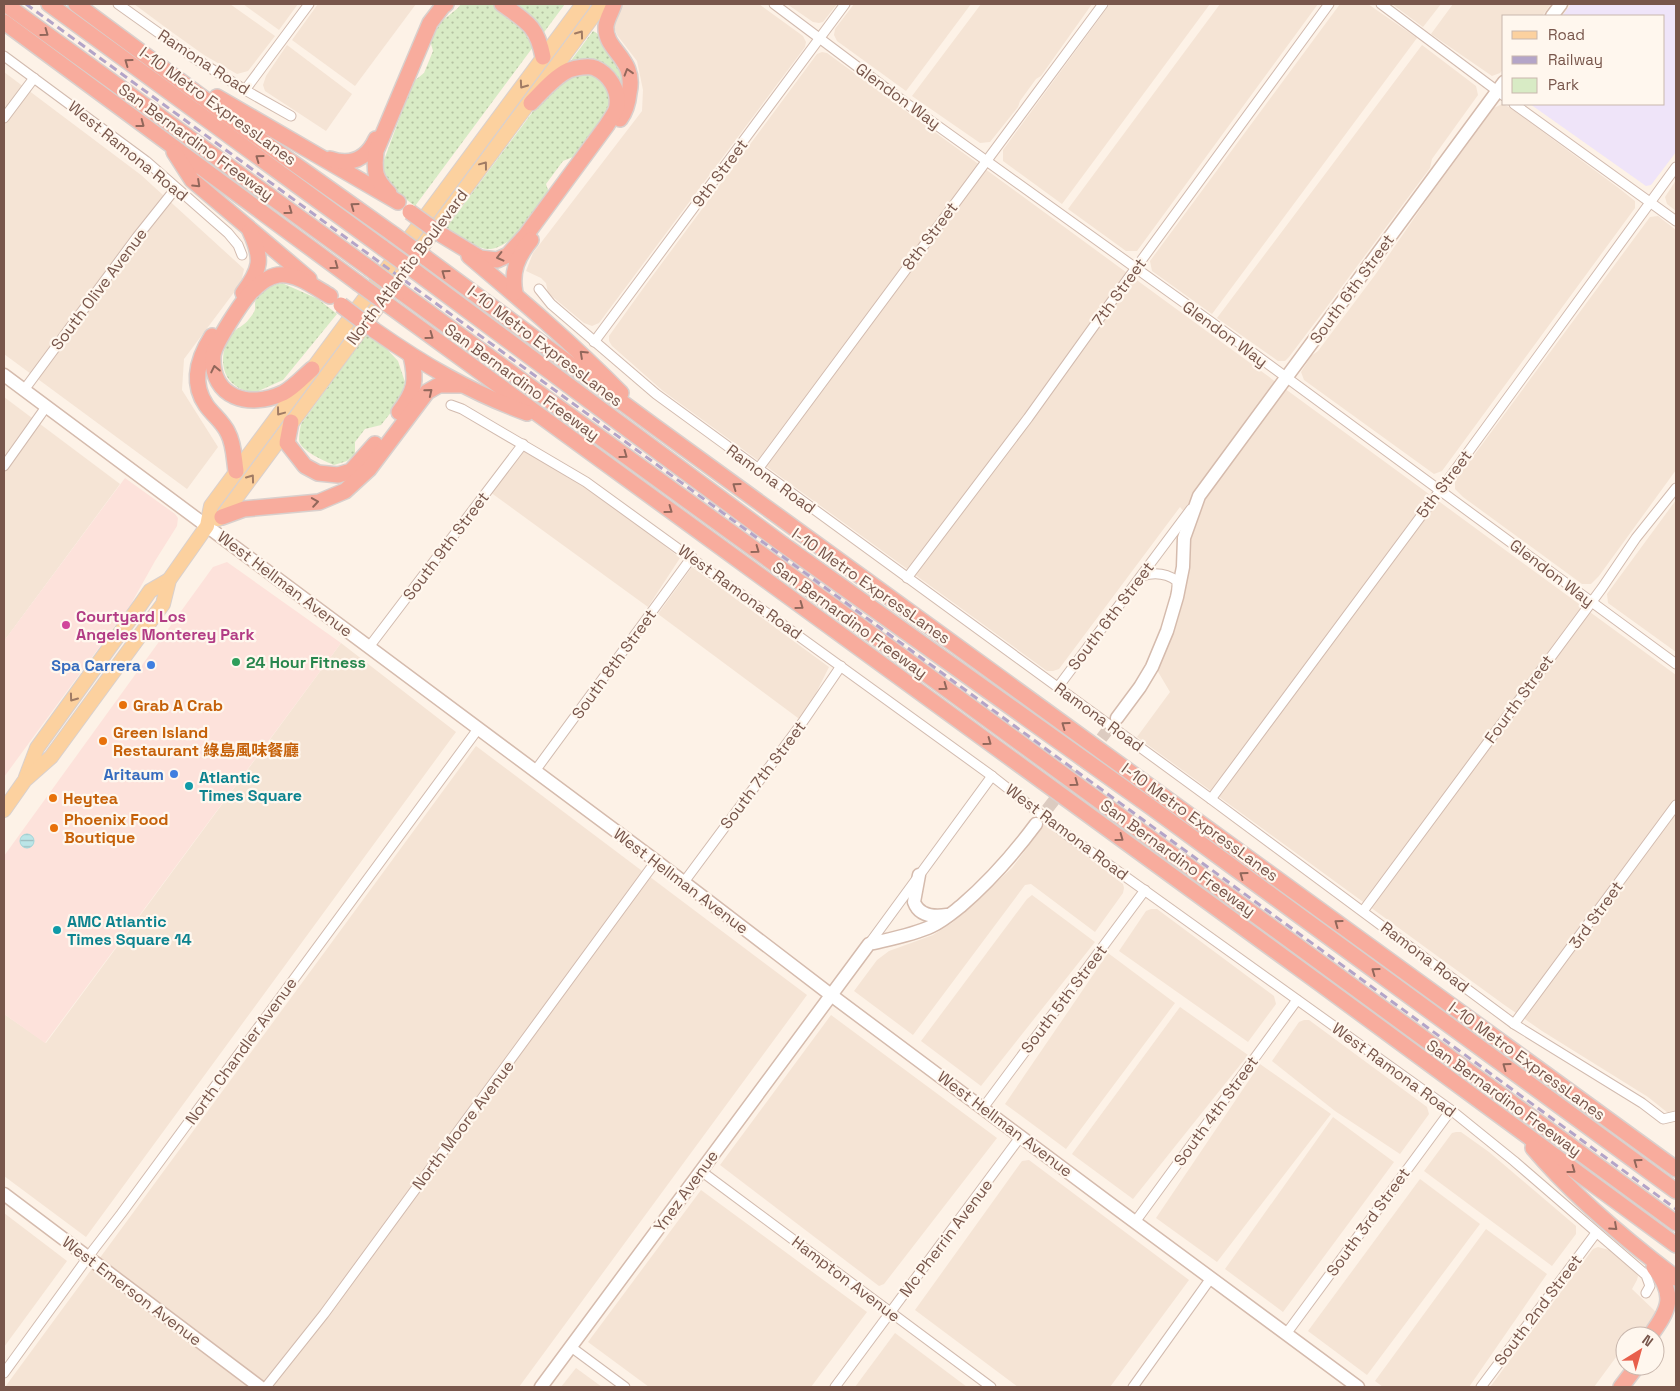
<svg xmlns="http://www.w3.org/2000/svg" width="1680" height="1391" font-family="'Space Grotesk','Noto Sans SC',sans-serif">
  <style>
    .residential { fill: #f5e4d5 }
    .commercial { fill: #fde2db }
    .education { fill: #efe4f9 }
    .green { fill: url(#green-dots) }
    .water { fill: url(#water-rules); stroke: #a1d6d9 }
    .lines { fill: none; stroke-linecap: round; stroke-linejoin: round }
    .secondary-tunnel { stroke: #dccbc0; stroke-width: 12; stroke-dasharray: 12 6; stroke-linecap: butt }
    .street-casing { stroke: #d2bbaf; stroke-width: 11 }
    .secondary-casing { stroke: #d5bbad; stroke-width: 15 }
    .primary-casing { stroke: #d9d0cd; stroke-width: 16 }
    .highway-casing { stroke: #d9d0cd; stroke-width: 18 }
    .street { stroke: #fff; stroke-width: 9 }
    .secondary { stroke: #fff; stroke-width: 12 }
    .primary { stroke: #fcd19f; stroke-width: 14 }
    .highway { stroke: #f8ac9d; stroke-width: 15 }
    .rail { stroke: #b4a5c8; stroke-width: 3; stroke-dasharray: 8 5; stroke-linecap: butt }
    .highway-bridge-casing { stroke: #d9d0cd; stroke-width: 18; stroke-linecap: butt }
    .highway-bridge { stroke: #f8ac9d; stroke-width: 15 }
    .oneway { stroke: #92675b }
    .oneway2 { stroke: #a07b64 }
    .hotel-dot { fill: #d1479c; stroke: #fff7ee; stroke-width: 2 }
    .leisure-dot { fill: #2e9e5b; stroke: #fff7ee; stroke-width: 2 }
    .shop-dot { fill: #3f7fe0; stroke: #fff7ee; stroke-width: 2 }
    .food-dot { fill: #e8710a; stroke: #fff7ee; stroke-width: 2 }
    .culture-dot { fill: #0f9aa8; stroke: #fff7ee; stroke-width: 2 }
    .labels { text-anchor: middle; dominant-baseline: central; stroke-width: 4.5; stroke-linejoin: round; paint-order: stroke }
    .street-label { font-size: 16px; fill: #78564b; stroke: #fff7ee }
    .hotel-label { font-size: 16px; font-weight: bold; fill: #b23c85; stroke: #fff7ee; text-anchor: start }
    .leisure-label { font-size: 16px; font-weight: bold; fill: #27864d; stroke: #fff7ee; text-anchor: start }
    .shop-label { font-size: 16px; font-weight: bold; fill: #366cbe; stroke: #fff7ee; text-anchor: end }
    .food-label { font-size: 16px; font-weight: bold; fill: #c56008; stroke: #fff7ee; text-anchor: start }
    .culture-label { font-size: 16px; font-weight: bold; fill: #0d838f; stroke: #fff7ee; text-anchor: start }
  </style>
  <defs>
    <pattern id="green-dots" width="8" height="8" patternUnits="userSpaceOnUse" patternTransform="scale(1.25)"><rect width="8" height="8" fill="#d8ebc5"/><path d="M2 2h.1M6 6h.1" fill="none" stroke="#b4c1a2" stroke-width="1.8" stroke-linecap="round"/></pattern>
    <pattern id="water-rules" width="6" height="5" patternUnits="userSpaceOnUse" patternTransform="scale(1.25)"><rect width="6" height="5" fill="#bbe5e7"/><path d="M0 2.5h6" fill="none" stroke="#9dbcbd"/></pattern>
  </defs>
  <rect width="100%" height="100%" fill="#fdf2e7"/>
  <!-- residential -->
  <g class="residential">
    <path d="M134 4H230L275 36 248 71 237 74 204 55 169 30Z"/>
    <path d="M243 4H298L279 30Z"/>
    <path d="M318 4H416L355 86 292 40Z"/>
    <path d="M617 4H759L803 36 806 42 805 47 599 323 592 326 584 323 548 293 546 283 541 278 526 271 533 253 642 111 643 90 637 61 617 35 613 24Z"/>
    <path d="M787 4H837L823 22 819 23 813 22Z"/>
    <path d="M854 4H971L906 91 837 41 834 35 835 29Z"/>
    <path d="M981 4H1092L1041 76 1036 79 1020 101 1018 107 990 142 980 143 912 96Z"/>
    <path d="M1110 4H1210L1062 204 1003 161V150Z"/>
    <path d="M1220 4H1318L1137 251H1126L1068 209Z"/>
    <path d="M1340 4H1368L1417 38 1212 314 1152 271 1150 261Z"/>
    <path d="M1392 4H1441L1423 27Z"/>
    <path d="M1453 4H1551L1542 16H1504V68L1500 73 1492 76 1431 34Z"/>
    <path d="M287 45 352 94 326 131 265 91 263 85 266 76Z"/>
    <path d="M1422 45 1476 86 1478 95 1432 159 1430 168 1326 308 1289 357 1285 361H1278L1217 318Z"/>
    <path d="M822 52 827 53 921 122 1676 675V1123L1673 1117 1648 1097 1542 1031 1503 1004 1137 737 1170 692 1157 670 1178 619 1185 590 1189 569 1190 537 1193 522 1180 507 1059 669 1053 671H1047L663 391 612 346 609 341V336L642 290 817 54Z"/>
    <path d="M4 72 141 175 244 269 241 283 184 359 182 390 218 447 187 489 4 354Z"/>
    <path d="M1502 104 1509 107 1620 189 1635 201V208L1442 471 1434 474 1304 380 1301 372 1311 356 1318 351 1375 275 1428 198 1494 108Z"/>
    <path d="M1676 180V211L1667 204 1665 197Z"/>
    <path d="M1658 216 1676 230V470L1599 576 1591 584H1582L1463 497 1455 489V481L1650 217Z"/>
    <path d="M4 397 120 484 4 641Z"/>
    <path d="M523 447 585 483 680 558 648 607 490 492Z"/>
    <path d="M1676 500V652L1608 603 1607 594Z"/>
    <path d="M692 567 829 667 802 721 658 614Z"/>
    <path d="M341 643 456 732 86 1237 4 1176V1014L46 1043Z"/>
    <path d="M476 746 807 995 519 1387H5Z"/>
    <path d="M1045 824 1123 884 1124 888 1123 893 1095 932 1031 884 1025 885 913 1035 854 991 877 960 889 951 933 935 952 923 1012 868Z"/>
    <path d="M1032 895 1095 942 981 1086 921 1041 1027 899Z"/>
    <path d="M1151 909H1157L1274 996 1276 1004 1248 1042 1119 951 1146 911Z"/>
    <path d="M1108 953 1175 1003 1066 1149 1005 1104Z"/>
    <path d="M1180 1007 1248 1055 1133 1199 1072 1154Z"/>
    <path d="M831 1015 997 1138 884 1284 879 1286 720 1165Z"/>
    <path d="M1304 1020H1309L1427 1107 1429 1114 1400 1154 1335 1111 1272 1061 1299 1022Z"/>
    <path d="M1260 1064 1331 1114 1217 1262 1156 1218Z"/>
    <path d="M1333 1117 1394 1162 1283 1312 1225 1269Z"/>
    <path d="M1456 1132H1461L1489 1152 1576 1226V1234L1552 1266 1424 1171 1452 1133Z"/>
    <path d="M1029 1160 1189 1280 1110 1387H1018L915 1310 1022 1161Z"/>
    <path d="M1420 1179 1480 1224 1367 1375 1308 1331Z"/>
    <path d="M701 1190 867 1312 811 1387H649L588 1342Z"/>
    <path d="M4 1213 67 1261 4 1347Z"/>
    <path d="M1486 1229 1547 1274 1469 1387H1383L1375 1381Z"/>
    <path d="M1598 1247 1609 1250 1635 1271 1638 1276 1637 1280 1632 1289 1656 1312 1642 1334 1625 1336V1345L1594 1387H1490L1593 1249Z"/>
    <path d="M895 1333 967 1387H855Z"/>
    <path d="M576 1368 602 1387H561Z"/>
  </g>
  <!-- commercial -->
  <g class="commercial">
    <path d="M125 478 175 514 178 518 177 526 155 561 131 604 4 777V641Z"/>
    <path d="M227 562 341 643 45 1043 4 1014V856L213 567Z"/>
  </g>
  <!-- education -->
  <path class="education" d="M1571 4H1676V152L1651 185 1646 186 1530 104H1664V16H1562Z"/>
  <!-- green -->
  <g class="green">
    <path d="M461 4H565L415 206 391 188 384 175V160L413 82 424 73 433 51 430 40 442 21 458 8Z"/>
    <path d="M593 31C606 37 621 65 624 79 626 84 625 90 624 95L601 119 573 157 563 161 546 184 550 196C536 212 511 250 487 249 475 248 456 235 446 228Z"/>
    <path d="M282 283 318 299 337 314 283 380 254 393C250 391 244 391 239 388 219 378 219 351 232 334 236 328 244 326 249 319 259 307 253 309 256 298 259 289 274 285 282 283Z"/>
    <path d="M366 335 385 347 398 361 405 382 400 401 381 425 365 429 355 442V454L347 461 334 465C325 461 300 451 299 440 299 435 300 429 301 424Z"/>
  </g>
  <!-- water -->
  <circle class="water" cx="27" cy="841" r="7"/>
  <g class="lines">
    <!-- secondary-tunnel -->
    <path class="secondary-tunnel" d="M1036 824 1117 718"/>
    <defs>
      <g id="street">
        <path d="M118 4 191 56 245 90 291 116"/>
        <path d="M774 4 903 101 1211 322 1676 664"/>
        <path d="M1381 4 1504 96"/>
        <path d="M4 56 146 161 228 233 238 245 242 255"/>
        <path d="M245 90 309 4"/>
        <path d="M1514 104 1676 221"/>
        <path d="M4 118 34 78"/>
        <path d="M539 289 551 304 656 394 1211 799 1514 1024 1642 1103 1663 1119 1676 1116"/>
        <path d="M594 342 845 4"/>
        <path d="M24 390 137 237 176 188"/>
        <path d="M451 405 462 409 586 482 992 776 1066 834 1451 1110 1514 1161 1646 1275 1650 1286 1646 1293"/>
        <path d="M4 466 46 407"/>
        <path d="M758 469 1103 4"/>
        <path d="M1142 576C1155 572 1166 573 1177 581V589"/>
        <path d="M907 578 1028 418 1127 280 1329 4"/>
        <path d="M369 647 523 444"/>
        <path d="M1058 687 1191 509"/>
        <path d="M535 771 692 557"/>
        <path d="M1211 799 1450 477 1676 167"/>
        <path d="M684 882 802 723 841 666"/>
        <path d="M1363 911 1602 588 1636 538 1676 488"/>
        <path d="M869 944 992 776"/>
        <path d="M1514 1024 1676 805"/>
        <path d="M983 1108 1145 890"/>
        <path d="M701 1171 991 1387"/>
        <path d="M1135 1222 1297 1000"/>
        <path d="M1286 1334 1451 1110"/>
        <path d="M571 1347 625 1387"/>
        <path d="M4 1373 94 1249 121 1214 478 729"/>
        <path d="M266 1387 324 1314 656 861"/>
        <path d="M835 1387 1021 1136"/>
        <path d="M1133 1387 1211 1278"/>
        <path d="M1481 1387 1596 1233"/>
      </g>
      <g id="secondary">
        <path d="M1552 16 1561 4"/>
        <path d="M4 375 656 861 831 995 1112 1205 1358 1387"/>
        <path d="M1117 718 1140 687 1152 667 1167 631 1177 597 1183 567 1184 538 1199 496 1504 82"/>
        <path d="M919 875 914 902C919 916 934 917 947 915"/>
        <path d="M4 1194 260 1387"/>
        <path d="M541 1387 869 944C890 939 913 935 932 926 943 921 952 913 961 906 991 880 1013 855 1036 824"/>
      </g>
      <g id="primary">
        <path d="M218 519 222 517 602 4"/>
        <path d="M26 777 37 748 141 604 150 591 169 580"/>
        <path d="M4 810 25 780 51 757 163 604 169 580 207 526 211 506 583 4"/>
      </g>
      <g id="highway">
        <path d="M5 4 369 268"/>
        <path d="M49 4 383 248"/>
        <path d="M76 4 237 123 393 234"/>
        <path d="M502 4C527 22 537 26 543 57"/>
        <path d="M614 4C612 11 607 18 606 26 604 51 637 58 629 93 628 103 626 111 620 119"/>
        <path d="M4 22 358 283"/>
        <path d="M217 97 398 202"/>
        <path d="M174 152 192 180 309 279"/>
        <path d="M330 159C350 166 367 159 376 139"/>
        <path d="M389 193C374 178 374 171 376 151L430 23 443 6 446 4"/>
        <path d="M442 235 480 258 497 260 508 255 526 235 607 125C610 119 617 112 617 105 619 90 609 74 595 68 589 65 575 68 569 70 554 77 542 92 531 103"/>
        <path d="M469 256C521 300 573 344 621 393"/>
        <path d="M426 258 654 426 1676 1169"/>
        <path d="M416 272 781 543 1151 807 1676 1191"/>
        <path d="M401 292 554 404 844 614 1676 1223"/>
        <path d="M243 293C261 269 263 259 250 231"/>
        <path d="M515 293C511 272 517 257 531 240"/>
        <path d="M391 307 1318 982 1676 1245"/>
        <path d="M374 330C424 365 470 392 527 413"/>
        <path d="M212 336C198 358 191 383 206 405 213 415 223 422 228 433 234 444 234 458 236 471"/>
        <path d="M312 369C303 377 293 388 283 393 249 409 211 398 213 356 214 344 243 300 252 291 260 284 267 277 278 275 295 272 316 288 330 296"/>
        <path d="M399 412C415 391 417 381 411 356"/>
        <path d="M291 422 287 443 305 466 318 473 338 475 351 471 375 444"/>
        <path d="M222 517 244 509 319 502 345 491 369 469 427 392 439 385H461"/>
        <path d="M1533 1148C1574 1197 1626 1240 1676 1278"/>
        <path d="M1650 1336C1670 1309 1676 1295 1654 1267"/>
        <path d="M1621 1387 1637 1366"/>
      </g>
    </defs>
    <!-- street casing -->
    <use href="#street" class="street-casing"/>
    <!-- secondary casing -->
    <use href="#secondary" class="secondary-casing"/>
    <!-- primary casing -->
    <use href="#primary" class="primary-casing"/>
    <!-- highway casing -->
    <use href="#highway" class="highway-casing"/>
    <!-- street -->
    <use href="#street" class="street"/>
    <!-- secondary -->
    <use href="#secondary" class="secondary"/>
    <!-- primary -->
    <use href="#primary" class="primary"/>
    <!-- highway -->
    <use href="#highway" class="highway"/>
    <!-- rail -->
    <path class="rail" d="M26 4 1676 1209"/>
    <defs>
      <g id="highway-bridge">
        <path d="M410 212 442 235"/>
        <path d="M393 234 426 258"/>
        <path d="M383 248 416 272"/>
        <path d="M369 268 401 292"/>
        <path d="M358 283 391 307"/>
        <path d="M341 305 374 330"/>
      </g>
    </defs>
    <!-- highway-bridge casing -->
    <use href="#highway-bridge" class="highway-bridge-casing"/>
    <!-- highway-bridge -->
    <use href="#highway-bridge" class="highway-bridge"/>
  </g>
  <!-- one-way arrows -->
  <defs><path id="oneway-chevron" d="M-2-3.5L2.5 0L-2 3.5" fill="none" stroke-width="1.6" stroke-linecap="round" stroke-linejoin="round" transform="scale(1.25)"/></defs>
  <g class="oneway">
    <use href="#oneway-chevron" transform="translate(45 33) rotate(36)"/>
    <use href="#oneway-chevron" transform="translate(128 62) rotate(-144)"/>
    <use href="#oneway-chevron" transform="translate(628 72) rotate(-107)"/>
    <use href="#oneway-chevron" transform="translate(141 124) rotate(37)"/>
    <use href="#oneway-chevron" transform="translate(259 158) rotate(-144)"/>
    <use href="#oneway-chevron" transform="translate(197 184) rotate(43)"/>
    <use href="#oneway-chevron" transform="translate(354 206) rotate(-144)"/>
    <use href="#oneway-chevron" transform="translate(289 211) rotate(36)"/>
    <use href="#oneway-chevron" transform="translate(500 257) rotate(166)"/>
    <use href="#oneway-chevron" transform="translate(335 266) rotate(36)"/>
    <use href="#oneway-chevron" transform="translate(445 273) rotate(-144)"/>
    <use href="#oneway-chevron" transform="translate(430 336) rotate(36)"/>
    <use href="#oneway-chevron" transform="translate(583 354) rotate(-137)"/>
    <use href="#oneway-chevron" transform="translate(215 369) rotate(-102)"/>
    <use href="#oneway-chevron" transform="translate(429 392) rotate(-39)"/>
    <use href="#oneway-chevron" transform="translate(624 455) rotate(36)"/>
    <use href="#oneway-chevron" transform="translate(736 486) rotate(-144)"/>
    <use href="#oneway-chevron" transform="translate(315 502) rotate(-9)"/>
    <use href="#oneway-chevron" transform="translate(669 510) rotate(36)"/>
    <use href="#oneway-chevron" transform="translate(756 550) rotate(36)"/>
    <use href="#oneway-chevron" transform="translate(800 606) rotate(36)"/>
    <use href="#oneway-chevron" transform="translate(944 687) rotate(36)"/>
    <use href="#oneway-chevron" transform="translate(1065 725) rotate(-144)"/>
    <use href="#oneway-chevron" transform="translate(988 742) rotate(36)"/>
    <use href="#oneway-chevron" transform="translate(1075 783) rotate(36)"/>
    <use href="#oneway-chevron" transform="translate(1120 838) rotate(36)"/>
    <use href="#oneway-chevron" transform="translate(1243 875) rotate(-144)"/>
    <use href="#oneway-chevron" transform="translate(1338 923) rotate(-144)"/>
    <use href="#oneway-chevron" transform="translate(1375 971) rotate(-144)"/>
    <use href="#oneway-chevron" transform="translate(1506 1066) rotate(-144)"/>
    <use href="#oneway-chevron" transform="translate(1637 1162) rotate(-144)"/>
    <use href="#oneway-chevron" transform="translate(1572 1170) rotate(36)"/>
    <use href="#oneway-chevron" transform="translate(1614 1227) rotate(42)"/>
  </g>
  <g class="oneway2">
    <use href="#oneway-chevron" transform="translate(580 34) rotate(-54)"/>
    <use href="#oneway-chevron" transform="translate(523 85) rotate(125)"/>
    <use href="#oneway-chevron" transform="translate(484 165) rotate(-53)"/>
    <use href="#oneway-chevron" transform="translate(280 412) rotate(127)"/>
    <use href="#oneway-chevron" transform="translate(251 478) rotate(-54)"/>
    <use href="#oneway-chevron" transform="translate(73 698) rotate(126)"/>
  </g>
  <!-- markers -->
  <circle class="hotel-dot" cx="66" cy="625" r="5"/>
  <circle class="leisure-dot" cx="236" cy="662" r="5"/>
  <g class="shop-dot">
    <circle cx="151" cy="665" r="5"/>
    <circle cx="174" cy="774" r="5"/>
  </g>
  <g class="food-dot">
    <circle cx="123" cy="705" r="5"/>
    <circle cx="103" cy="741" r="5"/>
    <circle cx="53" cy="798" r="5"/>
    <circle cx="54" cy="828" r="5"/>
  </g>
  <g class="culture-dot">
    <circle cx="189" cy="786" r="5"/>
    <circle cx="57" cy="930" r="5"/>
  </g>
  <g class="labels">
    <!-- street labels -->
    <g class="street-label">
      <text transform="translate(204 62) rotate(33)">Ramona Road</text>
      <text transform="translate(898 96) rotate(36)">Glendon Way</text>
      <text transform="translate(218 106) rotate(36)">I-10 Metro ExpressLanes</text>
      <text transform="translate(196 142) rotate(36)">San Bernardino Freeway</text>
      <text transform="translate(128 151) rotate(39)">West Ramona Road</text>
      <text transform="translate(720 173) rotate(-53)">9th Street</text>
      <text transform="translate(930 236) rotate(-53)">8th Street</text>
      <text transform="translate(407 267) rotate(-53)">North Atlantic Boulevard</text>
      <text transform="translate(99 289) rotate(-53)">South Olive Avenue</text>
      <text transform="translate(1352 289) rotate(-54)">South 6th Street</text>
      <text transform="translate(1119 292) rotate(-54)">7th Street</text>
      <text transform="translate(1225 334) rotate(36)">Glendon Way</text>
      <text transform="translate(545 346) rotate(37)">I-10 Metro ExpressLanes</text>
      <text transform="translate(522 382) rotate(36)">San Bernardino Freeway</text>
      <text transform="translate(771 479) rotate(36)">Ramona Road</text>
      <text transform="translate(1444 484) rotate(-53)">5th Street</text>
      <text transform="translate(446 546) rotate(-53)">South 9th Street</text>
      <text transform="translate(1552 573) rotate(37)">Glendon Way</text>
      <text transform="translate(285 584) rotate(37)">West Hellman Avenue</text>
      <text transform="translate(871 586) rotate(35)">I-10 Metro ExpressLanes</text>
      <text transform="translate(740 592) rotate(36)">West Ramona Road</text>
      <text transform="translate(1111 616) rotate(-53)">South 6th Street</text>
      <text transform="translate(850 620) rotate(36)">San Bernardino Freeway</text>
      <text transform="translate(614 664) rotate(-54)">South 8th Street</text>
      <text transform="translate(1519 699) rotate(-54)">Fourth Street</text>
      <text transform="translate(1099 717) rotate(36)">Ramona Road</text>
      <text transform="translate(763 775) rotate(-53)">South 7th Street</text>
      <text transform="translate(1200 822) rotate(36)">I-10 Metro ExpressLanes</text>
      <text transform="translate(1067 832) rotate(37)">West Ramona Road</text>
      <text transform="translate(1178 858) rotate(36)">San Bernardino Freeway</text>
      <text transform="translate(681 881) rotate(37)">West Hellman Avenue</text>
      <text transform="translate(1596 915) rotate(-54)">3rd Street</text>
      <text transform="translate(1425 957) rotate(37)">Ramona Road</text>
      <text transform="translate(1064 999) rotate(-53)">South 5th Street</text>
      <text transform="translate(241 1051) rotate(-54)">North Chandler Avenue</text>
      <text transform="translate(1527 1061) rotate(36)">I-10 Metro ExpressLanes</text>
      <text transform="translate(1394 1070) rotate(36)">West Ramona Road</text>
      <text transform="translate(1504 1098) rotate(36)">San Bernardino Freeway</text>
      <text transform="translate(1216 1111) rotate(-54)">South 4th Street</text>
      <text transform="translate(1005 1124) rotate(37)">West Hellman Avenue</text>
      <text transform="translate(463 1125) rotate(-53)">North Moore Avenue</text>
      <text transform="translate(686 1191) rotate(-54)">Ynez Avenue</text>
      <text transform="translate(1368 1222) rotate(-54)">South 3rd Street</text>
      <text transform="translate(946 1238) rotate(-53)">Mc Pherrin Avenue</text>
      <text transform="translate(846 1279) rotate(37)">Hampton Avenue</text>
      <text transform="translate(132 1291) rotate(37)">West Emerson Avenue</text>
      <text transform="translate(1538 1310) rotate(-53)">South 2nd Street</text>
    </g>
    <!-- hotel labels -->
    <g class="hotel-label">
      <text x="76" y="616">Courtyard Los<tspan x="76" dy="18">Angeles Monterey Park</tspan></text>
    </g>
    <!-- leisure labels -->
    <g class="leisure-label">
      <text x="246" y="662">24 Hour Fitness</text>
    </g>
    <!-- shop labels -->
    <g class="shop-label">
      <text x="141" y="665">Spa Carrera</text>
      <text x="164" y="774">Aritaum</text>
    </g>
    <!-- food labels -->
    <g class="food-label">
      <text x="133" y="705">Grab A Crab</text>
      <text x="113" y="732">Green Island<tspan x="113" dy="18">Restaurant 綠島風味餐廳</tspan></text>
      <text x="63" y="798">Heytea</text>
      <text x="64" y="819">Phoenix Food<tspan x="64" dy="18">Boutique</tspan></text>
    </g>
    <!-- culture labels -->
    <g class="culture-label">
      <text x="199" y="777">Atlantic<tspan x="199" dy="18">Times Square</tspan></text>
      <text x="67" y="921">AMC Atlantic<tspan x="67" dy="18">Times Square 14</tspan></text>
    </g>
  </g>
  <!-- border -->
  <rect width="1680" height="1391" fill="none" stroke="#78564b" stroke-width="10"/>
  <!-- legend -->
  <rect x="1502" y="15" width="162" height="90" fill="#fff7ee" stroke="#c9b7ad"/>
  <rect x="1512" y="31" width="25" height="8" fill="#fcd19f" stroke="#c9b7ad"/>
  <text x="1548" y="40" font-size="15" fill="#78564b">Road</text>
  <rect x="1512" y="56" width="25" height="8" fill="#b4a5c8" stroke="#c9b7ad"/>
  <text x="1548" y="65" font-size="15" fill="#78564b">Railway</text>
  <rect x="1512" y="78" width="25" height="15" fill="#d8ebc5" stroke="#c9b7ad"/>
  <text x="1548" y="90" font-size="15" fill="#78564b">Park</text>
  <!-- north arrow -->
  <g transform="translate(1640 1351) rotate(37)"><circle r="24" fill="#fff7ee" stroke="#c9b7ad"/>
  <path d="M0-4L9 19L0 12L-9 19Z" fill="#e85f4b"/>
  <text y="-8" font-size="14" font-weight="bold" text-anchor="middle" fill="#78564b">N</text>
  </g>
</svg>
